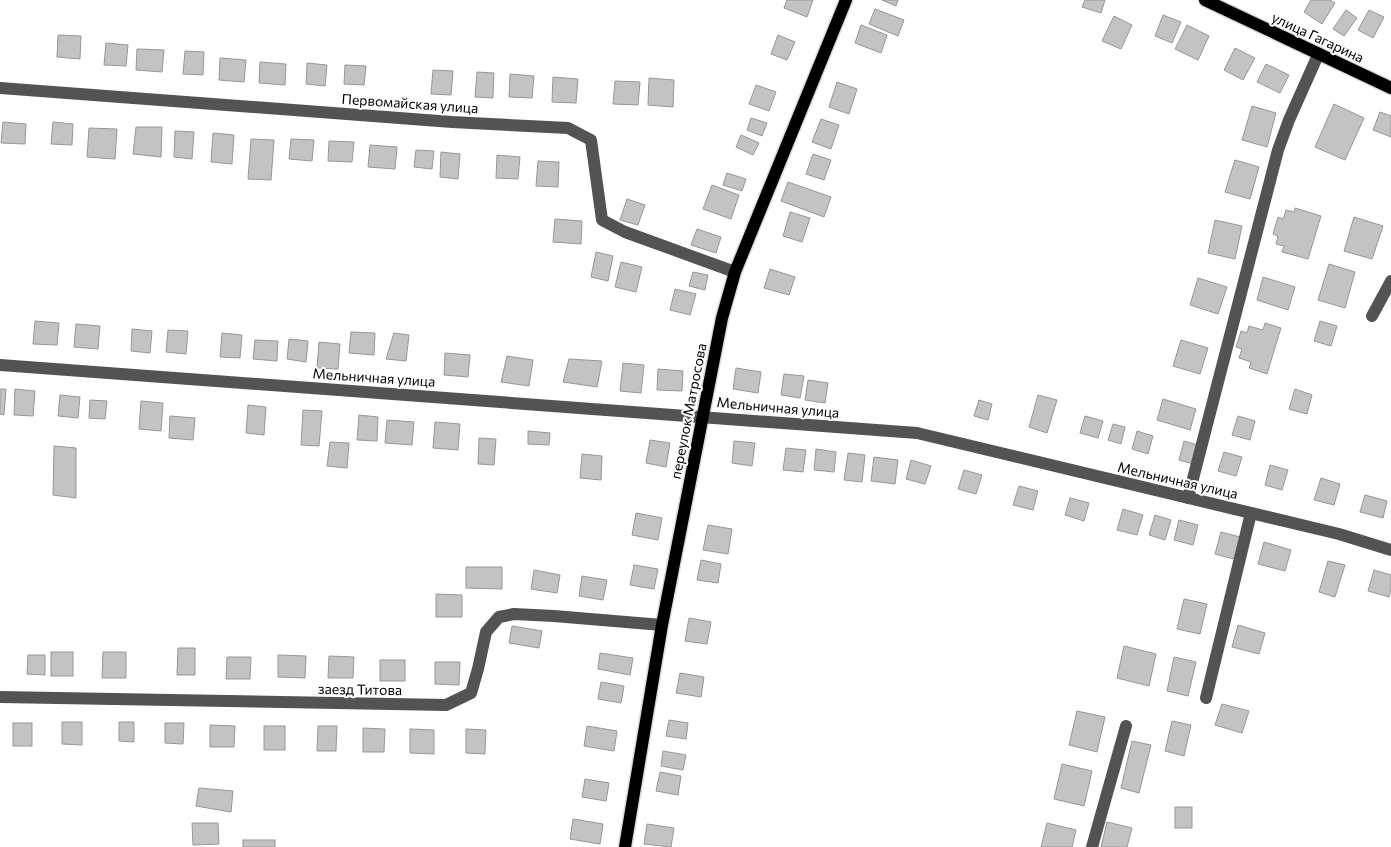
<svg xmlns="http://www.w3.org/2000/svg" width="1391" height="847" font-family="Commissioner,sans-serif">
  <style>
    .building { fill: #c3c3c3; stroke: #979797 }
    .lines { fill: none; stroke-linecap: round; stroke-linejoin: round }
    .major-casing { stroke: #dbdbdb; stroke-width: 15 }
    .minor { stroke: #535353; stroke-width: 12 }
    .major { stroke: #000; stroke-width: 12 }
    .labels { text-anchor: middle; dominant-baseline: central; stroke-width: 4; stroke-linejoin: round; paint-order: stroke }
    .street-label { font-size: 14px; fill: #000; stroke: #fff }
  </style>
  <rect width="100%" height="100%" fill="#fff"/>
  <!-- building -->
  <g class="building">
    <path d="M787 0H813L807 17 784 8Z"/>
    <path d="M882 0H898L896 6Z"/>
    <path d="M1085 0H1105L1101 13 1082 7Z"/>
    <path d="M1311 0H1330L1335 3 1322 24 1304 12Z"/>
    <path d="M875 9 904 20 898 36 869 24Z"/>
    <path d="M1346 10 1357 18 1344 36 1333 29Z"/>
    <path d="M1369 10 1384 17 1373 38 1358 30Z"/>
    <path d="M1163 15 1181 22 1172 43 1155 36Z"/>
    <path d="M1114 16 1132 25 1121 49 1102 41Z"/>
    <path d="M861 25 887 35 881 53 855 43Z"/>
    <path d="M1187 25 1209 36 1198 60 1175 49Z"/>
    <path d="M58 35 81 36 80 59 57 57Z"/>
    <path d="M778 35 795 42 787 60 771 54Z"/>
    <path d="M106 43 128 45 126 66 104 65Z"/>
    <path d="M1235 48 1255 58 1243 80 1224 70Z"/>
    <path d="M137 49 164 50 162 72 136 70Z"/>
    <path d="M185 51 204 52 203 75 183 74Z"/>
    <path d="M220 58 246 60 244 82 219 80Z"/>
    <path d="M260 62 286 64 285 85 259 83Z"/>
    <path d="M307 63 327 65 325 86 306 84Z"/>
    <path d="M1266 64 1289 75 1280 93 1257 82Z"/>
    <path d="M345 65 366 66 364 85 344 84Z"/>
    <path d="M433 70 453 71 451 95 431 94Z"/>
    <path d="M477 72 494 73 493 98 475 97Z"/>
    <path d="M510 74 534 76 532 98 509 97Z"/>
    <path d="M553 77 578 79 576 103 552 102Z"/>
    <path d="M649 78 674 80 673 107 648 105Z"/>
    <path d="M615 81 640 82 638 105 613 104Z"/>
    <path d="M837 82 857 89 849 114 829 107Z"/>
    <path d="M756 85 776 92 769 111 749 104Z"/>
    <path d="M1334 104 1364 118 1345 160 1315 147Z"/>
    <path d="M1252 106 1276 113 1267 147 1242 140Z"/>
    <path d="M1380 112 1391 116V137L1373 130Z"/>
    <path d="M751 118 767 123 762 136 747 130Z"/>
    <path d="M821 119 839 125 831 149 812 142Z"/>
    <path d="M3 122 26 124 25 144 1 143Z"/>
    <path d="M53 122 73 124 72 145 51 144Z"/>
    <path d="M136 127H162L161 157 133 154Z"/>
    <path d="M89 128 117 129 115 159 87 157Z"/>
    <path d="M175 131 194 132 192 159 174 157Z"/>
    <path d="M213 133 234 135 232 164 211 162Z"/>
    <path d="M741 135 759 143 753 155 736 147Z"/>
    <path d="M251 139 274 140 271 180 248 179Z"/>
    <path d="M291 139 314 140 312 161 289 159Z"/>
    <path d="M329 141 354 142 352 162 328 161Z"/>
    <path d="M370 145 397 147 395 169 368 167Z"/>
    <path d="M416 150 434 151 432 169 414 167Z"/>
    <path d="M441 152 460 154 458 179 440 177Z"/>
    <path d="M813 154 831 160 824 180 806 174Z"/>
    <path d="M497 155 520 157 518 179 496 178Z"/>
    <path d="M1235 160 1259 167 1250 199 1225 192Z"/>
    <path d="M538 161 559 162 558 187 536 186Z"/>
    <path d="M727 173 746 179 742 191 723 185Z"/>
    <path d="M788 182 831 197 824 217 781 201Z"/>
    <path d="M712 185 739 195 731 219 703 209Z"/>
    <path d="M627 199 645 205 638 225 620 220Z"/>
    <path d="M1295 208 1321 216 1308 259 1282 252 1284 246 1276 244 1278 236 1273 234 1278 217 1283 219 1286 210 1294 212Z"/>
    <path d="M790 212 810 218 802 242 783 236Z"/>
    <path d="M1354 217 1383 226 1372 259 1344 251Z"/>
    <path d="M555 219 582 221 581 244 553 242Z"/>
    <path d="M1215 220 1242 226 1235 259 1208 253Z"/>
    <path d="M697 229 721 237 716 253 691 245Z"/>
    <path d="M596 252 613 256 608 281 591 277Z"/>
    <path d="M621 262 642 267 636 292 615 287Z"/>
    <path d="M1329 264 1355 272 1345 308 1318 300Z"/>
    <path d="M770 269 795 277 789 295 764 288Z"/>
    <path d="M693 272 708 275 705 290 689 286Z"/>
    <path d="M1263 277 1295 287 1288 310 1257 300Z"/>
    <path d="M1198 278 1227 287 1218 314 1190 305Z"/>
    <path d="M675 289 696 294 690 315 670 310Z"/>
    <path d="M35 321 59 323 57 345 33 344Z"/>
    <path d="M1320 321 1337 326 1331 346 1314 341Z"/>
    <path d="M1265 323 1281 328 1267 374 1249 368 1251 362 1239 358 1242 349 1236 347 1241 331 1247 333 1249 326 1263 330Z"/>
    <path d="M76 324 100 326 98 349 74 347Z"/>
    <path d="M132 329 152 331 150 353 131 351Z"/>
    <path d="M168 330 188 331 186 354 166 352Z"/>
    <path d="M351 332 375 333 374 355 349 353Z"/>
    <path d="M222 333 242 335 240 358 220 357Z"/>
    <path d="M394 333 409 335 406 361 386 359Z"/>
    <path d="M289 339 308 341 306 362 287 359Z"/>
    <path d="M255 340 278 341 277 361 253 359Z"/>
    <path d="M1181 340 1208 348 1200 374 1173 366Z"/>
    <path d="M319 342 340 344 338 369 317 368Z"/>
    <path d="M445 353 470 355 468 377 444 375Z"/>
    <path d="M507 356 533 360 529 386 501 382Z"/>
    <path d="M569 359 602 361 597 387 563 382Z"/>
    <path d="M623 363 644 365 641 393 620 391Z"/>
    <path d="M736 368 761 372 758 393 733 389Z"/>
    <path d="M658 369 683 371 682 391 657 390Z"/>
    <path d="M784 374 804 376 800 398 781 395Z"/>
    <path d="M808 380 828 383 825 403 805 400Z"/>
    <path d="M0 389H6L4 415 0 414Z"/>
    <path d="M15 389 35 391 33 416 14 415Z"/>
    <path d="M1295 389 1312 395 1307 414 1289 409Z"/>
    <path d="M60 395 80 397 78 418 58 416Z"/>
    <path d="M1038 395 1057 400 1047 433 1029 427Z"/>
    <path d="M1163 399 1196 409 1190 430 1157 420Z"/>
    <path d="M90 400 107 401 105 419 89 418Z"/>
    <path d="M979 400 992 404 988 420 974 416Z"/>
    <path d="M141 401 163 403 161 431 139 429Z"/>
    <path d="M248 405 266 407 264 435 246 433Z"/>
    <path d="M303 410 322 411 319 446 301 445Z"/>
    <path d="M359 415 378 417 377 441 357 440Z"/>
    <path d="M170 416 195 418 193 440 169 438Z"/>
    <path d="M1085 416 1103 421 1098 438 1080 433Z"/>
    <path d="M1238 416 1255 421 1250 440 1232 435Z"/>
    <path d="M387 420 414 422 412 445 385 443Z"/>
    <path d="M435 422 460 424 458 450 433 448Z"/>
    <path d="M1113 424 1125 427 1121 444 1108 440Z"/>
    <path d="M528 431 550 433 549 445 528 444Z"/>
    <path d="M1137 431 1153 436 1148 454 1132 449Z"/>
    <path d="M479 438 496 439 494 465 478 464Z"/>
    <path d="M650 440 670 443 666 467 646 463Z"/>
    <path d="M734 441 755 443 752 466 732 463Z"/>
    <path d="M1184 441 1198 445 1193 464 1179 460Z"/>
    <path d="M330 442 349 443 347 468 327 466Z"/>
    <path d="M54 446 76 448V498L53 495Z"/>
    <path d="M786 448 806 450 803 472 783 470Z"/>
    <path d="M816 449 836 452 834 472 814 470Z"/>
    <path d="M1224 452 1242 457 1236 476 1218 471Z"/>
    <path d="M848 453 865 455 862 482 844 480Z"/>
    <path d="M582 454 602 456 601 480 580 478Z"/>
    <path d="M874 457 898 460 895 484 871 481Z"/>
    <path d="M911 460 931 466 925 484 906 479Z"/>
    <path d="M1270 465 1288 470 1282 490 1265 485Z"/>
    <path d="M964 470 982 475 976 494 958 489Z"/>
    <path d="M1321 478 1340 484 1334 505 1314 500Z"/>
    <path d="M1019 486 1038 491 1033 510 1013 505Z"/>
    <path d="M1365 495 1387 501 1383 518 1360 512Z"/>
    <path d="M1070 498 1089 503 1084 521 1065 515Z"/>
    <path d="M1123 509 1143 515 1137 535 1117 530Z"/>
    <path d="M636 513 662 518 658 540 632 535Z"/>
    <path d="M1155 515 1171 520 1165 540 1149 535Z"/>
    <path d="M1179 520 1198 525 1193 545 1174 540Z"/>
    <path d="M708 525 732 529 728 554 703 550Z"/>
    <path d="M1221 532 1240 537 1234 559 1215 554Z"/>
    <path d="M1264 542 1291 550 1285 571 1258 564Z"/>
    <path d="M701 560 721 564 718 583 697 580Z"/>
    <path d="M1328 561 1345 565 1335 597 1319 592Z"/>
    <path d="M634 565 658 569 654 589 630 585Z"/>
    <path d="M466 567H502V589L466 588Z"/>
    <path d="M534 570 560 575 557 593 531 589Z"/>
    <path d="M1374 570 1391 575V589L1389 597 1368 591Z"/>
    <path d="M582 576 607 580 603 600 579 596Z"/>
    <path d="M436 594 462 595V617H436Z"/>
    <path d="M1184 599 1207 604 1200 634 1177 629Z"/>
    <path d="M689 618 711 622 707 644 685 641Z"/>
    <path d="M1238 625 1265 633 1259 654 1232 647Z"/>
    <path d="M512 626 542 631 539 648 509 643Z"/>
    <path d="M1124 646 1156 654 1149 686 1117 678Z"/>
    <path d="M178 648H195V675H177Z"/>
    <rect x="51" y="652" width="22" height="24"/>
    <path d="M103 652H126V678H102Z"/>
    <path d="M600 653 633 658 630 675 598 669Z"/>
    <path d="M28 655H45V675L27 674Z"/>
    <path d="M278 655 306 656 305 678 278 677Z"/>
    <path d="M329 656 354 657 353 678H328Z"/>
    <path d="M227 657H251L250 679H226Z"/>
    <path d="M1174 657 1196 662 1188 696 1167 691Z"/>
    <rect x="380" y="660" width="25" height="21"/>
    <path d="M435 662H460L459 685 435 684Z"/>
    <path d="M680 673 704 677 701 697 676 693Z"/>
    <path d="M601 682 624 686 621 703 598 699Z"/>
    <path d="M1222 704 1249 711 1242 733 1215 725Z"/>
    <path d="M1077 711 1105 717 1097 752 1069 745Z"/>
    <path d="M669 720 688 723 686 739 666 736Z"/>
    <path d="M1172 721 1191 725 1184 756 1165 751Z"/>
    <path d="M62 722H82V745L62 744Z"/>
    <path d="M119 722H134V742L119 741Z"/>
    <rect x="13" y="723" width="19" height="23"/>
    <path d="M165 723H184L183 744 165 743Z"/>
    <path d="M210 725 235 726 234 747H210Z"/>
    <rect x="264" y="726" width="21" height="24"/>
    <path d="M318 726H337L336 751H317Z"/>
    <path d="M587 726 617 731 614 751 584 746Z"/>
    <path d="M363 728 385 729 384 752H363Z"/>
    <path d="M410 729 434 730V754L410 753Z"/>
    <path d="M466 729 486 730 485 754 466 753Z"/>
    <path d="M1132 741 1151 745 1139 793 1121 788Z"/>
    <path d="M663 751 686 755 683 770 661 766Z"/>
    <path d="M1062 764 1092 771 1084 806 1054 799Z"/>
    <path d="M660 772 681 776 678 795 656 791Z"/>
    <path d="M585 779 609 783 606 801 582 797Z"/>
    <path d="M199 788 233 791 231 812 196 806Z"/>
    <rect x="1175" y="807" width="17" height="21"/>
    <path d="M573 819 603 824 600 844 570 839Z"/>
    <path d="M1107 822 1132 828 1127 847H1101Z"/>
    <path d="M192 823H218L219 844 193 845Z"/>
    <path d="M1047 823 1076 830 1072 847H1041Z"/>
    <path d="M647 824 674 828 671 847 644 844Z"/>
    <rect x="243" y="840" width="32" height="7"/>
  </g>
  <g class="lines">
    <defs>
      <g id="major">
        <path d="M1205 0 1391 88"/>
        <path d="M625 847 662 625 722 318 735 272 846 0"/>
      </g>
    </defs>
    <!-- major casing -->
    <use href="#major" class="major-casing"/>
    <!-- minor -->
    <g class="minor">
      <path d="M0 88 452 122 568 128 591 140 602 220 625 232 735 272"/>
      <path d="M1372 316 1391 281"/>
      <path d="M0 365 917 433 1339 534 1391 550"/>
      <path d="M1188 498 1278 150 1289 120 1318 55"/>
      <path d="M0 697 446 705 471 693 478 669 486 632 499 617 514 614 554 616 662 625"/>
      <path d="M1206 698 1251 513"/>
      <path d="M1092 847 1126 726"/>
    </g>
    <!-- major -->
    <use href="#major" class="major"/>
  </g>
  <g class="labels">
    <!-- street labels -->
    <g class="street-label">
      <text transform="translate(1318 37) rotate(25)">улица Гагарина</text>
      <text transform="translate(410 103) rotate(4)">Первомайская улица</text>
      <text transform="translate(374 377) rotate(4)">Мельничная улица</text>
      <text transform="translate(778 407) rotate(5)">Мельничная улица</text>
      <text transform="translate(688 411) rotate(-79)">переулок Матросова</text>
      <text transform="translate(1178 480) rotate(13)">Мельничная улица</text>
      <text transform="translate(360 689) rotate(1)">заезд Титова</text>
    </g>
  </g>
</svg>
